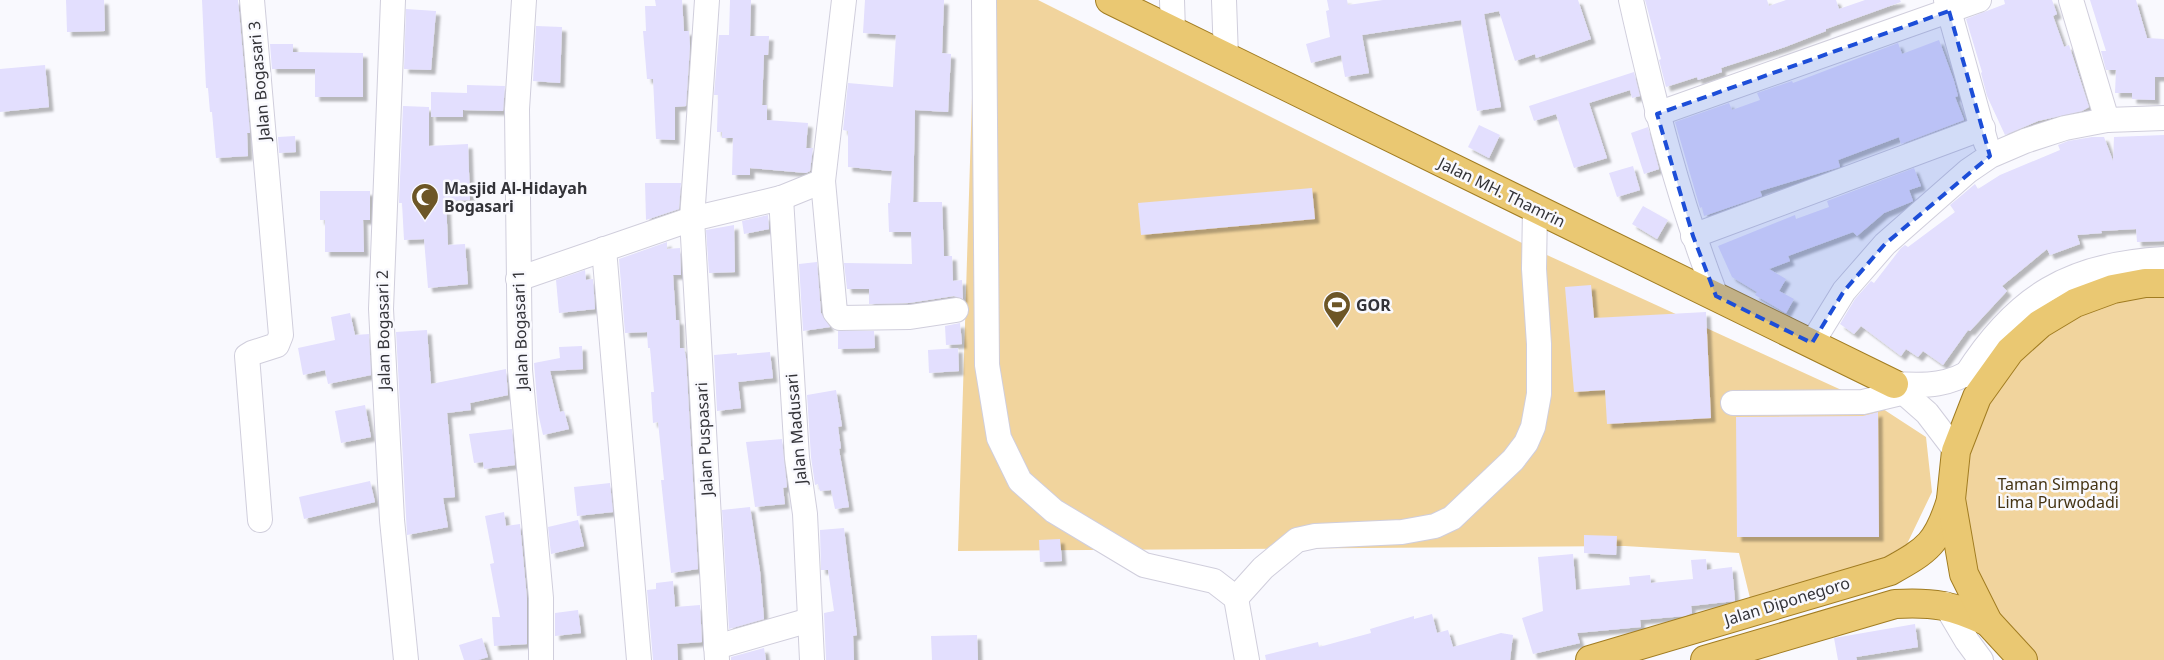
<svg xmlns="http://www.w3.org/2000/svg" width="2164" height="660" font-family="'Noto Sans',sans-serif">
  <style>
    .green { fill: #f1d49d }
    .building { fill: #e3dffe; filter: url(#shadow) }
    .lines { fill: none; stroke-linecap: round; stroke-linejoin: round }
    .minor-casing { stroke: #d0cedc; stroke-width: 26 }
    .major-casing { stroke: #a17c21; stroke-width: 30 }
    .minor { stroke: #fff; stroke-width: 24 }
    .major { stroke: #eac872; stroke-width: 28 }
    .marked { fill: #1d4ed8; fill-opacity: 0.2; stroke: #1d4ed8; stroke-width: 4; stroke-dasharray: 10 6; stroke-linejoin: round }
    .labels { text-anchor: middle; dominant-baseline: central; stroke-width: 5; stroke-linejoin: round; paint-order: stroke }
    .street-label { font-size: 16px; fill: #333338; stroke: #f9f9fe }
    .poi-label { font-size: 16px; font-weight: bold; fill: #333338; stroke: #f9f9fe; text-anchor: start }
    .park-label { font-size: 16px; fill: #453414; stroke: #f9f9fe }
  </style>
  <defs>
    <filter id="shadow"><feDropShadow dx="4.5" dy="4.5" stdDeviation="1" flood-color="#0004"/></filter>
  </defs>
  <rect width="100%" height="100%" fill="#f9f9fe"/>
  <!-- green -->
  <g class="green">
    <path d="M975 0H1038L1536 250 1883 409 1926 437 1932 492 1907 544 1871 565 1771 596 1750 598 1739 553 1625 546 958 551Z"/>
    <path d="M2164 284V660H2023L1964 574 1956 451 2040 324Z"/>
  </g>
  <!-- building -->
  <g class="building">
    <path d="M66 0H104L105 31 67 32Z"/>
    <path d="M202 0H238L250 133H247L248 156 216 158 212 112H210L208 88H206Z"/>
    <path d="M655 0H682L684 31H689L690 46 686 106 675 107V140L656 139 653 79H647L643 31H646L645 6H656Z"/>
    <path d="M730 0H751L750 36H769L768 55H764L762 105H767V120L808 123 806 148H813L810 171 806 173 750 168V175H732L733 138H722V132H717L718 95H714L719 35H729Z"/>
    <path d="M865 0H944L942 53 951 54 948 112 915 110 913 202H942L944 256H952L953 281 962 280 963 299 954 296 909 303 869 304V289H847L844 263 912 264 911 232H889L888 203H890L892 171 848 167V131L843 130 848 83 893 87 896 35 863 33Z"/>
    <path d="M1327 0H1347L1348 5 1383 0H1578L1591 39 1536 58 1535 54 1515 61 1499 11 1484 14 1501 107 1477 111 1461 20 1362 35 1369 73 1345 77 1341 55 1311 63 1306 44 1330 37 1326 11 1329 10Z"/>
    <path d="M1645 0H1767L1769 6 1786 0H1836L1839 9 1865 0H1900L1901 2 1826 29V31L1785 47 1721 68 1722 72 1698 80 1697 77 1666 87 1659 60 1661 59Z"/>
    <path d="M2004 0H2052L2057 14 2053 16 2064 47 2069 45 2089 107 2082 111 2038 121 2005 135 1987 96 1981 73 1982 72 1966 19 2005 4Z"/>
    <path d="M2090 0H2136L2147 38 2164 39V77H2155V100L2132 99V93H2115L2116 70H2106L2101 51H2106Z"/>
    <path d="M406 9 436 11 431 70 404 69Z"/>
    <path d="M536 26 562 27 560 83 533 81Z"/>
    <path d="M1939 40 1954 81 1958 96 1955 97 1964 120 1901 144 1899 137 1838 160 1840 167 1760 191 1762 196 1704 216 1702 207 1700 208 1675 122 1729 103 1732 110 1760 100 1757 93 1792 81 1793 83 1898 43 1902 54Z"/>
    <path d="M270 44H293V52L363 53V97H315V69H272Z"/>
    <path d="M45 65 49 107 0 112V69Z"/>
    <path d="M1634 72 1640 96 1632 98 1630 90 1589 103 1607 158 1574 168 1556 114 1534 121 1529 106Z"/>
    <path d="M467 85 505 86 503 111 463 110V117H431V92L467 93Z"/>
    <path d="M403 106 429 107V146L468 144 470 200 446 201 448 245 465 244 468 284 428 288 424 239 404 240 402 203H399Z"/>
    <path d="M1479 125 1500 135 1489 158 1468 147Z"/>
    <path d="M1648 127 1659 169 1644 174 1631 133Z"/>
    <path d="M2164 135V241L2137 242 2136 229 2101 231 2102 233 2077 235 2080 244 2050 255 2047 249 2002 286 2007 291 1970 331 1968 330 1943 365 1923 351 1918 357 1906 349 1901 356 1861 326 1854 334 1840 324 1855 299 1871 281 1874 283 1901 248 1905 245 1908 247 1955 212 1950 205 1975 184 1978 189 2000 175 2060 150 2058 145 2068 141 2092 137H2104L2113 161 2114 137Z"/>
    <path d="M295 136 296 152 279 153 278 137Z"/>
    <path d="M1633 166 1640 190 1617 197 1609 173Z"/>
    <path d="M1914 168 1921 186 1909 190 1913 201 1911 202 1884 213 1857 236 1853 232 1788 256 1790 261 1769 269 1786 279 1779 291 1794 299 1786 313 1755 295 1757 292 1732 277 1718 246 1795 215 1796 219 1829 207 1827 201Z"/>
    <path d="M645 183H681L679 209 646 220Z"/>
    <path d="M1312 188 1315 219 1141 235 1138 203Z"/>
    <path d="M320 191H370V220H363L364 252H325V220H320Z"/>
    <path d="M1643 206 1668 220 1657 239 1632 224Z"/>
    <path d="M768 215 769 229 744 234 742 221Z"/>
    <path d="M734 225 735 272 709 273 706 230Z"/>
    <path d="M667 242V249L680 248 681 275H673L676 320H679L680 348H684L686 358 698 569 671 573 661 480H664L658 422 653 423 651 392H654L650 348H648L647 332 625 333 619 259Z"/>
    <path d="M817 262 821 313 830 327 803 331 799 264Z"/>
    <path d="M585 270 586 280 593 279 595 309 559 313 556 280Z"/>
    <path d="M1591 285 1594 318 1706 312 1711 418 1607 424 1605 390 1574 392 1565 287Z"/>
    <path d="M350 313 355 335 369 334 371 375 328 384 325 370 303 375 298 348 335 340 331 317Z"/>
    <path d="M960 323 962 344 946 345 945 326Z"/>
    <path d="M427 330 431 384 506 369 508 395 470 403 471 410 447 413 455 497 443 498 448 527 407 535 396 332Z"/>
    <path d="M838 331H874L875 348 838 349Z"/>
    <path d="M582 346 583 369 550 371 560 412 564 411 569 429 543 435 538 413 534 363 560 358 559 347Z"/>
    <path d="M958 348 959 371 929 373 928 350Z"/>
    <path d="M770 352 773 378 738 382 741 408 717 411 714 355 737 353V355Z"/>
    <path d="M836 390 842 426 838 427 841 448 839 449 849 507 835 509 831 490 820 491 818 484 815 485 811 457 807 395Z"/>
    <path d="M365 405 371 437 341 443 335 411Z"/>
    <path d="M1878 412 1879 537H1737L1736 417 1863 416Z"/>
    <path d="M512 429 515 465 484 469 483 462 474 463 469 434Z"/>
    <path d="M782 439 787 487 783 488 785 504 755 507 746 442Z"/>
    <path d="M370 481 375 502 304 519 299 497Z"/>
    <path d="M610 483 613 512 577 516 574 487Z"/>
    <path d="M750 507 760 571 764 619 729 629 722 510Z"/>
    <path d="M504 512 506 526 520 524 527 599V644L494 646 492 617H500L490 564 494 563 485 516Z"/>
    <path d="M578 520 584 546 551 554 548 527Z"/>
    <path d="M844 528 857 635 853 636 854 660H826L824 613 834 611 828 570H821L820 530Z"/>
    <path d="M1584 535 1617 536 1616 555 1584 553Z"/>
    <path d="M1060 539 1062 561 1040 562 1039 540Z"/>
    <path d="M1573 554 1576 590 1630 585 1629 577 1650 575 1651 583 1693 579 1691 560 1706 559 1707 570 1732 567 1735 601 1691 606 1692 613 1685 616 1640 620 1641 627 1577 633 1580 643 1533 654 1522 618 1543 611 1538 557Z"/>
    <path d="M673 581 675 607 700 605 702 642 677 644 678 660H653L647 590 656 589V583Z"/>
    <path d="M578 610 581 633 555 636V613Z"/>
    <path d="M1432 614 1437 633 1448 630 1453 647 1501 633 1513 635 1510 660H1266L1265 655 1318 642 1319 647 1371 633 1370 629 1414 616V619Z"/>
    <path d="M1915 624 1918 647 1856 657 1857 660H1838L1834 638Z"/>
    <path d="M977 635 978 660H932L931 636Z"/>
    <path d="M482 638 488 657 478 660H464L459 645Z"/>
    <path d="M764 648 766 660H731V657Z"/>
  </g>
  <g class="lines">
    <defs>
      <g id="minor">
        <path d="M252 0 281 335 277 345 252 353 247 356 260 520"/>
        <path d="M393 0 381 309 392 520 406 660"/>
        <path d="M524 0 517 109 520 370 541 598V660"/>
        <path d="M707 0 692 219 717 660"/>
        <path d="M844 0 823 181 835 312 840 318 910 317 956 310"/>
        <path d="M984 0 987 365 999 438 1020 481 1054 511 1144 565 1214 581 1236 598 1247 660"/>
        <path d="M1172 0 1173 31"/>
        <path d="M1224 0 1226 57"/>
        <path d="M1631 0C1654 102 1678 198 1716 296"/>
        <path d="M1946 0 1986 143"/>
        <path d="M2071 0 2107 120"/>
        <path d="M1657 114 1979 0"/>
        <path d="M781 198 797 458 805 514 812 660"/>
        <path d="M1693 236 1983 128"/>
        <path d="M604 249 639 660"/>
        <path d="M518 279 692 219 781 198 823 181"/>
        <path d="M1812 343 1844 291 1885 244 1968 171 1990 156 2025 141 2065 128 2107 120 2164 118"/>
        <path d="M1966 375C2016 296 2070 264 2164 259"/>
        <path d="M1894 384C1928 386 1949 386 1978 367"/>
        <path d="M1894 384 1927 413 1956 451"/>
        <path d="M1733 403 1863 402 1905 392"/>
        <path d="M1236 598 1263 568 1297 540 1315 536 1402 532 1435 526 1452 518 1513 460 1526 443 1533 427 1539 394V344L1534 269 1535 208"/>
        <path d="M1945 604 1967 641 1981 660"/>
        <path d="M716 647 810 620"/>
      </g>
      <g id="major">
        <path d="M1110 0 1894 384"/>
        <path d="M1590 660 1890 571C1928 550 1938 543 1951 500"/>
        <path d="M1705 660 1895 604C1934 602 1952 605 1988 622"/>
        <path d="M2023 660 1988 622 1964 574 1951 499 1956 451 1977 397 2010 351 2040 324 2075 303 2113 289 2145 283H2164"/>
      </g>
    </defs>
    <!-- minor casing -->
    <use href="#minor" class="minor-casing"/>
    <!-- major casing -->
    <use href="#major" class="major-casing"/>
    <!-- minor -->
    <use href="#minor" class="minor"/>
    <!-- major -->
    <use href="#major" class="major"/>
  </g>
  <!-- marked area -->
  <path class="marked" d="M1949 11 1990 156 1885 244 1844 291 1812 343 1716 296 1693 236 1657 114Z"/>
  <!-- icons -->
  <defs>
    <symbol id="mosque-pin" viewBox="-11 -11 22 30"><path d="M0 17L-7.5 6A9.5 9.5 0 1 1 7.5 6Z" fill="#6d5626" stroke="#f9f9fe"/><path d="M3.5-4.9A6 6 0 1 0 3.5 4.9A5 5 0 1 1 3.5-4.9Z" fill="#fff"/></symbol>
    <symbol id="stadium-pin" viewBox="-11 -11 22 30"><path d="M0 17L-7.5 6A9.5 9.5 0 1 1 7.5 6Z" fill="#6d5626" stroke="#f9f9fe"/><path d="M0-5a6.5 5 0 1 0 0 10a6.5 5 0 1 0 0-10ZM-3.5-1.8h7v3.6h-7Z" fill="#fff"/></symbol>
  </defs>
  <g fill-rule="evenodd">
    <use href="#mosque-pin" x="409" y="181" width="32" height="43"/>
    <use href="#stadium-pin" x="1321" y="289" width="32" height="43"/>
  </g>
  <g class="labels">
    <!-- street labels -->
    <g class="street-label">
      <text transform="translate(259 81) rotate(-95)">Jalan Bogasari 3</text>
      <text transform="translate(1502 192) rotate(26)">Jalan MH. Thamrin</text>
      <text transform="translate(383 330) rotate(-91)">Jalan Bogasari 2</text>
      <text transform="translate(520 330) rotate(-92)">Jalan Bogasari 1</text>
      <text transform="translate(796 429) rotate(-95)">Jalan Madusari</text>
      <text transform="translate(704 439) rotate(-93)">Jalan Puspasari</text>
      <text transform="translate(1787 601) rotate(-17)">Jalan Diponegoro</text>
    </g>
    <!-- poi labels -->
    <g class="poi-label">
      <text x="444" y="188">Masjid Al-Hidayah<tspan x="444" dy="18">Bogasari</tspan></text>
      <text x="1356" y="305">GOR</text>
    </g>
    <!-- park labels -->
    <g class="park-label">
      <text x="2058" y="484">Taman Simpang<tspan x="2058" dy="18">Lima Purwodadi</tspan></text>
    </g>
  </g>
</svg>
